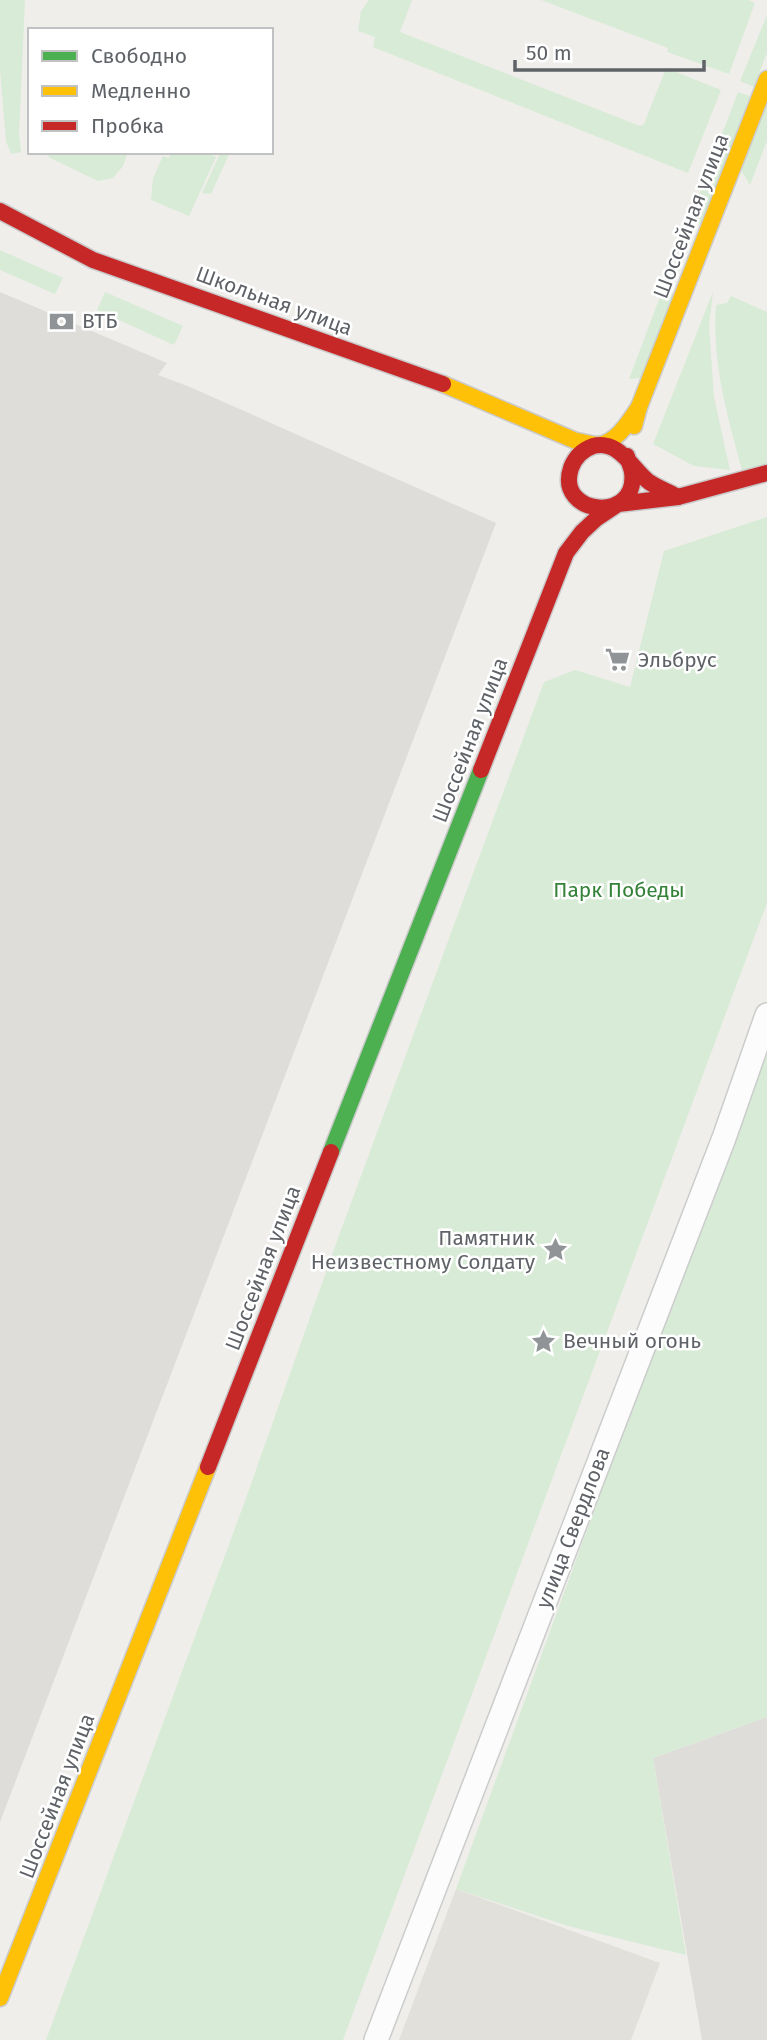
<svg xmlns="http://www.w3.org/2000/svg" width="767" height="2040" font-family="'Fira Sans',sans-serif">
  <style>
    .industrial { fill: #dfddda }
    .education { fill: #e2e0da }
    .green { fill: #d8ebd6 }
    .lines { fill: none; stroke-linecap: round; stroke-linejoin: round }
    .street-casing { stroke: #cbcccc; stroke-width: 26 }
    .fast-casing { stroke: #cacacb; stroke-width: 19 }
    .slow-casing { stroke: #cacacb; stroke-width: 19 }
    .jam-casing { stroke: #cacacb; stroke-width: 19 }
    .street { stroke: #fdfcfc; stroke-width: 23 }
    .fast { stroke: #4caf50; stroke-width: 16 }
    .slow { stroke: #ffc107; stroke-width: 16 }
    .jam { stroke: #c62828; stroke-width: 16 }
    .labels { text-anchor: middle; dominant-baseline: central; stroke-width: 5; stroke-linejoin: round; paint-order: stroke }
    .street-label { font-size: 21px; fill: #5f6368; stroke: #fff }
    .poi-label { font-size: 21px; fill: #5f6368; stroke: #fff; text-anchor: start }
    .park-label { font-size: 21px; fill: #348238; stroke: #fff }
  </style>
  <rect width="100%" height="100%" fill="#efeeea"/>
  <!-- industrial -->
  <g class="industrial">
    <path d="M0 292 167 363 158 375 190 387 496 523 0 1822Z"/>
    <path d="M767 1717V2040H702L653 1758Z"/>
  </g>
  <!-- education -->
  <path class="education" d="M456 1889 660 1963 631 2040H399Z"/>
  <!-- green -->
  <g class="green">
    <path d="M0 0H25L19 135 21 152 11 154 6 141 0 70Z"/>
    <path d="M369 0H412L400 32 640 126 644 124 666 68 721 90 688 173 373 47 375 37 358 31 361 11Z"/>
    <path d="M541 0H748L755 3 729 74 667 52 668 48Z"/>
    <path d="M767 15V53L754 87 740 81Z"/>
    <path d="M738 92 750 96 702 223 686 229Z"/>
    <path d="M767 102V141L750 185 741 170Z"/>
    <path d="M44 152H128L123 166 113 178 98 181 50 158Z"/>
    <path d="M171 152H205L216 157 189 216 151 200 153 178 163 156 169 158Z"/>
    <path d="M217 152H230L211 194 202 193 220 154Z"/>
    <path d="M0 250 63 278 55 294 0 270Z"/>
    <path d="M105 292 183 326 174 345 97 310Z"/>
    <path d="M713 292 709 326 714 397 730 470 694 466 653 444Z"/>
    <path d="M675 293 642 378 629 379 661 294Z"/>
    <path d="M731 296 767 312V464L742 470C727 414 712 364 716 305L727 303Z"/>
    <path d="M767 517V903L343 2040H46L245 1501 338 1238 544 682 575 670 630 687 664 551Z"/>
    <path d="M767 1047V1717L653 1758 686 1955 568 1926 456 1889 618 1445Z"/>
  </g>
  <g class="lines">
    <defs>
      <path id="street" d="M376 2040 724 1138 767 1015"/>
      <path id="fast" d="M331 1152 481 770"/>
      <g id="slow">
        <path d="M443 384 576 441C583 442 592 445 598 445 617 443 630 420 639 407"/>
        <path d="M634 426 639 407 767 79"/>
        <path d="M0 1998 208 1467"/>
      </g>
      <g id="jam">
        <path d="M0 211 93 260 443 384"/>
        <path d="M627 456C628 461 631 466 632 472 639 524 555 516 571 468 575 457 582 450 593 446 619 439 632 469 649 482 658 488 669 492 678 497"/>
        <path d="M481 770 566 553 582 532 597 518 618 504 678 497 767 473"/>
        <path d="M208 1467 331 1152"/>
      </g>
    </defs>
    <!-- street casing -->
    <use href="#street" class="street-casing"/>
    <!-- fast casing -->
    <use href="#fast" class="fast-casing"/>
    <!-- slow casing -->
    <use href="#slow" class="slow-casing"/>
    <!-- jam casing -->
    <use href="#jam" class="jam-casing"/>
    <!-- street -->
    <use href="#street" class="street"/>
    <!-- fast -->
    <use href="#fast" class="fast"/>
    <!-- slow -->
    <use href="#slow" class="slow"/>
    <!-- jam -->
    <use href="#jam" class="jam"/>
  </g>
  <!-- icons -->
  <defs>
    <symbol id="bank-bare" viewBox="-9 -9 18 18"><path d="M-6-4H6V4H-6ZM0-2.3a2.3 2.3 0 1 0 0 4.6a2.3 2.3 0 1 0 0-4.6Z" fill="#919496" stroke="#fff" stroke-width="2.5" paint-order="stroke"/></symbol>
    <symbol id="supermarket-bare" viewBox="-9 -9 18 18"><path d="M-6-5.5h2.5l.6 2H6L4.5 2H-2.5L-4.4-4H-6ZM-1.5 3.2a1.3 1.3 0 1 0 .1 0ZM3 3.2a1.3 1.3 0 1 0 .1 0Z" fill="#919496" stroke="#fff" stroke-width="2.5" paint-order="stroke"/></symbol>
    <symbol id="sight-bare" viewBox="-9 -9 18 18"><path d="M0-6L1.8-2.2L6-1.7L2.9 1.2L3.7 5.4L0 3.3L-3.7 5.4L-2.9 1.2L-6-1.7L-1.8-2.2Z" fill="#919496" stroke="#fff" stroke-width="2.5" paint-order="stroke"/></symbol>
  </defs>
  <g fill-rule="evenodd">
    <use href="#bank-bare" x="44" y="304" width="35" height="35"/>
    <use href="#supermarket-bare" x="600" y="642" width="35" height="35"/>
    <use href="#sight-bare" x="538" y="1232" width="35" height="35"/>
    <use href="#sight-bare" x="526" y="1324" width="35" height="35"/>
  </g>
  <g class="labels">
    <!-- street labels -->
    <g class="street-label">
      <text transform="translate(691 216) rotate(-69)">Шоссейная улица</text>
      <text transform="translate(274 301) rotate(20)">Школьная улица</text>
      <text transform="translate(470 740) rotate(-69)">Шоссейная улица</text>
      <text transform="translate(263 1268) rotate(-69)">Шоссейная улица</text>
      <text transform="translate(573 1528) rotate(-69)">улица Свердлова</text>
      <text transform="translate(57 1796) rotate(-69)">Шоссейная улица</text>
    </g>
    <!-- poi labels -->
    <g class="poi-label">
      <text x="82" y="321">ВТБ</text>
      <text x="638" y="660">Эльбрус</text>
      <text x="535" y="1238" text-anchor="end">Памятник<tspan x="535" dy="24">Неизвестному Солдату</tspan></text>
      <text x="563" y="1341">Вечный огонь</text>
    </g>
    <!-- park labels -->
    <g class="park-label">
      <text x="619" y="890">Парк Победы</text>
    </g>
  </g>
  <!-- legend -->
  <rect x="28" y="28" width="245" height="126" fill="#ffffff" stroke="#bfc1c3" stroke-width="2"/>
  <rect x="42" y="51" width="35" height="10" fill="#4caf50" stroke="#bfc1c3" stroke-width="2"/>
  <text x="91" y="63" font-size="21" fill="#5f6368">Свободно</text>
  <rect x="42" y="86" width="35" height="10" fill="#ffc107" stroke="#bfc1c3" stroke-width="2"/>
  <text x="91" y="98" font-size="21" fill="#5f6368">Медленно</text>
  <rect x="42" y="121" width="35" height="10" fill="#c62828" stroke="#bfc1c3" stroke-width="2"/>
  <text x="91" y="133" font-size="21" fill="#5f6368">Пробка</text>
  <!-- scale -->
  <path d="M515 60v10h189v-10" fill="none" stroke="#5f6368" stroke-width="3.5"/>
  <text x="526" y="60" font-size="21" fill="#5f6368" stroke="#ffffff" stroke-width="5" paint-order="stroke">50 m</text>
</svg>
